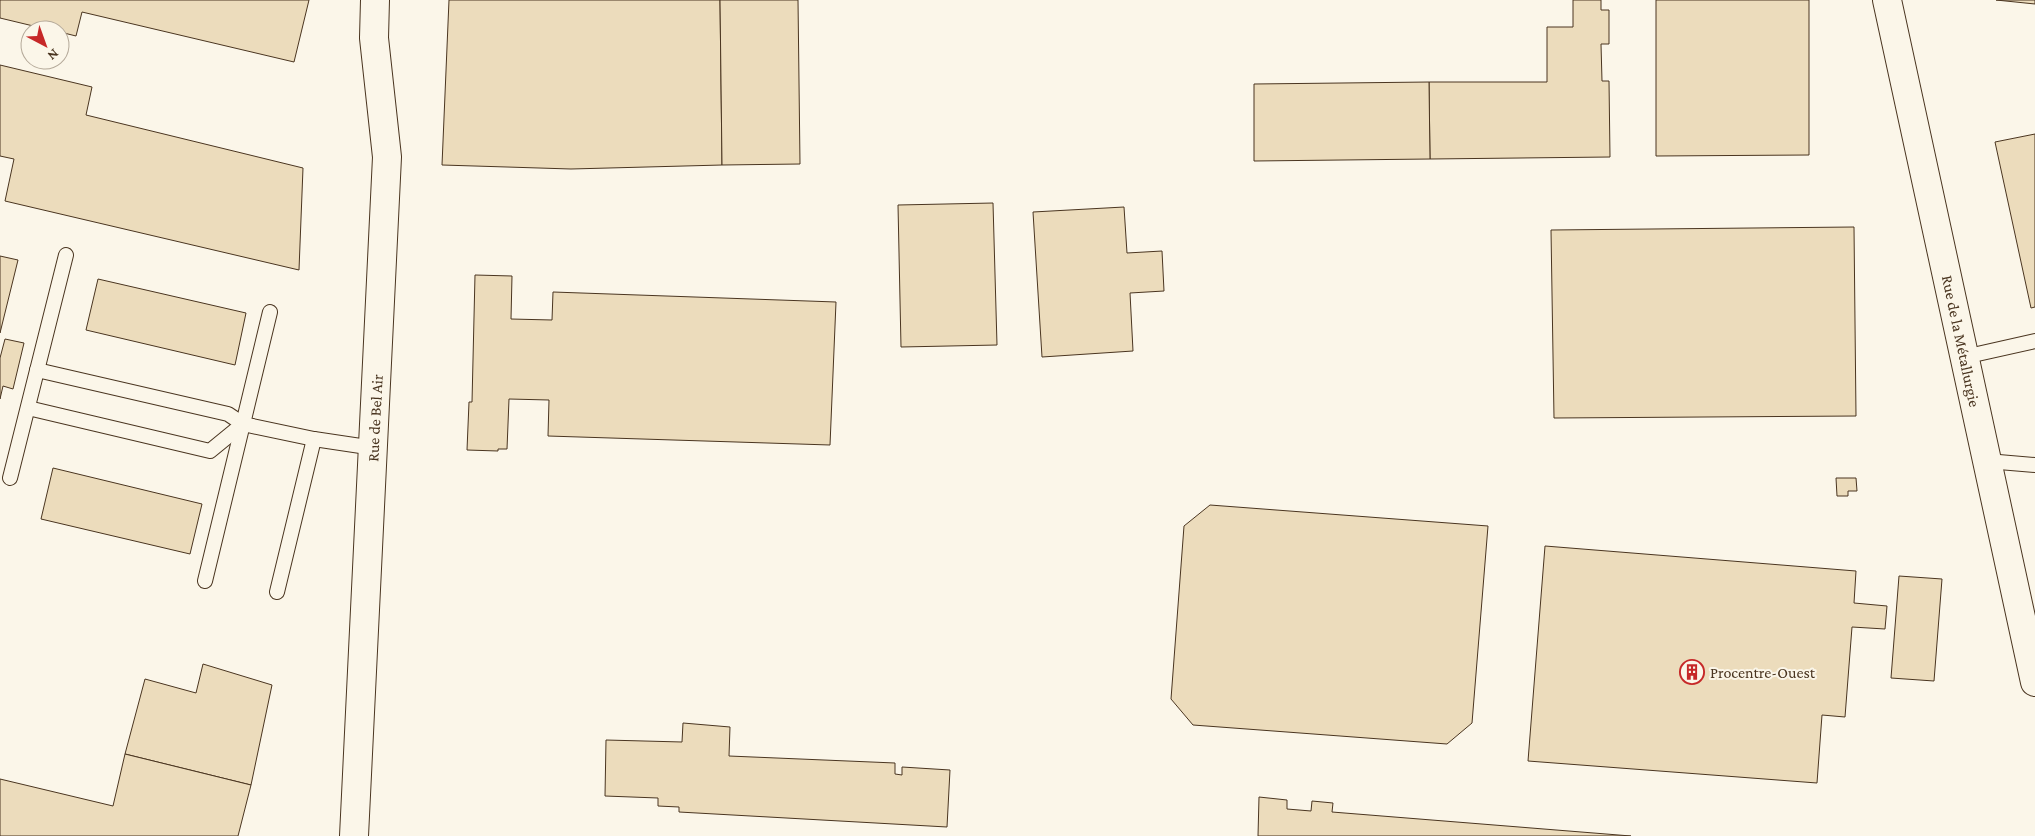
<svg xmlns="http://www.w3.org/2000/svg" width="2035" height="836" font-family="'Crimson Pro',serif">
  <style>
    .building { fill: #ecdcbc; stroke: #4a3520 }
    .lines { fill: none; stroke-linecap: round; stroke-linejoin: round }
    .lane-casing { stroke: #4a3520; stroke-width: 16 }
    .street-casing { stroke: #4a3520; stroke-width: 30 }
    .lane { stroke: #fbf6e9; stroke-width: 14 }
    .street { stroke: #fbf6e9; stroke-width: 28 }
    .labels { text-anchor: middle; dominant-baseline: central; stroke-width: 4; stroke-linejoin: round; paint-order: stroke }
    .street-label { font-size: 16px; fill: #4a3520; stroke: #fbf6e9 }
    .poi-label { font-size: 16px; fill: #4a3520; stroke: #fbf6e9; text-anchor: start }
  </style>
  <rect width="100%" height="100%" fill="#fbf6e9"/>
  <!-- building -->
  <g class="building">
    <path d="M0 0H309L294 62 82 12 76 36 60 32V30H50L0 18Z"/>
    <path d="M449 0H720L722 165 571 169 442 165Z"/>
    <path d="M720 0H798L800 164 722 165Z"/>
    <path d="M1573 0H1601V10H1609V44H1601L1602 81H1609L1610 157 1430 159 1429 82H1547V27H1573Z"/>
    <path d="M1656 0H1809V155L1656 156Z"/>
    <path d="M1996 0H2035V4Z"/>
    <path d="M0 65 92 87 86 115 303 168 299 270 5 201 14 159 0 156Z"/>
    <path d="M1429 82 1430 159 1254 161V84Z"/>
    <path d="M2035 134V307L2031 308 1995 142Z"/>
    <path d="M993 203 997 345 901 347 898 205Z"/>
    <path d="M1124 207 1127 253 1162 251 1164 291 1130 293 1133 351 1042 357 1033 212Z"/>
    <path d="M1854 227 1856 416 1554 418 1551 230Z"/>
    <path d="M0 256 18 260 0 333Z"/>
    <path d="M475 275 512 276 511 319 552 320 553 292 836 302 830 445 548 436 549 400 509 399 507 449H498V451L467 450 469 402H472Z"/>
    <path d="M98 279 246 313 235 365 86 330Z"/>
    <path d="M5 339 24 343 13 389 3 386 0 399V358Z"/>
    <path d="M53 468 202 504 190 554 41 519Z"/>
    <path d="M1836 478H1856L1857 491H1848V496H1837Z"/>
    <path d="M1210 505 1488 526 1472 723 1447 744 1193 725 1171 699 1184 526Z"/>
    <path d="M1545 546 1856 571 1854 603 1887 606 1885 629 1852 627 1845 717 1822 715 1817 783 1528 761Z"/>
    <path d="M1899 576 1942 579 1934 681 1891 678Z"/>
    <path d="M203 664 272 685 251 785 125 754 145 679 196 693Z"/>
    <path d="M683 723 730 727 729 756 895 763V774L902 775V767L950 770 947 827 679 812V807L658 806V798L605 796 606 740 682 742Z"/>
    <path d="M125 754 251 785 238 836H0V779L113 806Z"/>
    <path d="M1259 797 1287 800V809L1311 811 1312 801 1333 803 1332 812 1631 836H1258Z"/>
  </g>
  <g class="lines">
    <defs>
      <g id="lane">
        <path d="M1964 357 2035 341"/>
        <path d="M37 370 228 414 243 424"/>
        <path d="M28 408 210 451 243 424 314 439 374 448"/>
        <path d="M1987 461 2035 465"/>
        <path d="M10 478 66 255"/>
        <path d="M205 581 270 312"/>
        <path d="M277 592 314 439"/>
      </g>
      <g id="street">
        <path d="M1887 0 2035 682"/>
        <path d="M354 836 387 157 374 38 375 0"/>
      </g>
    </defs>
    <!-- lane casing -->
    <use href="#lane" class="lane-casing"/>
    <!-- street casing -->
    <use href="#street" class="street-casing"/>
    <!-- lane -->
    <use href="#lane" class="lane"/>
    <!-- street -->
    <use href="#street" class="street"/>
  </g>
  <!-- icons -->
  <defs>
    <symbol id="building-ring" viewBox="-11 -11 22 22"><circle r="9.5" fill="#fbf6e9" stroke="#c62828" stroke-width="1.5"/><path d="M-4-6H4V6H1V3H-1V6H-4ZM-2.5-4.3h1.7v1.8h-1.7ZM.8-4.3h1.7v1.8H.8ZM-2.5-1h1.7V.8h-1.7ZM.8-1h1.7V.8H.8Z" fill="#c62828"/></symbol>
  </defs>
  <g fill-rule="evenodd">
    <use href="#building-ring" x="1678" y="658" width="28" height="28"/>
  </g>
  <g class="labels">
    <!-- street labels -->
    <g class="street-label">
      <text transform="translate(1961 341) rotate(78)">Rue de la Métallurgie</text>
      <text transform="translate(375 418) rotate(-87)">Rue de Bel Air</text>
    </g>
    <!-- poi labels -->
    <g class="poi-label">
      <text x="1710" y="672">Procentre-Ouest</text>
    </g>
  </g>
  <!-- north arrow -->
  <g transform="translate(45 45) rotate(139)"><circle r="24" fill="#fbf6e9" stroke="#b4a999"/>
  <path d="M0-4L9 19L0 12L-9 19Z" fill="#c62828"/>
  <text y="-8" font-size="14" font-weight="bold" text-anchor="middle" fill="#4a3520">N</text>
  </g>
</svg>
